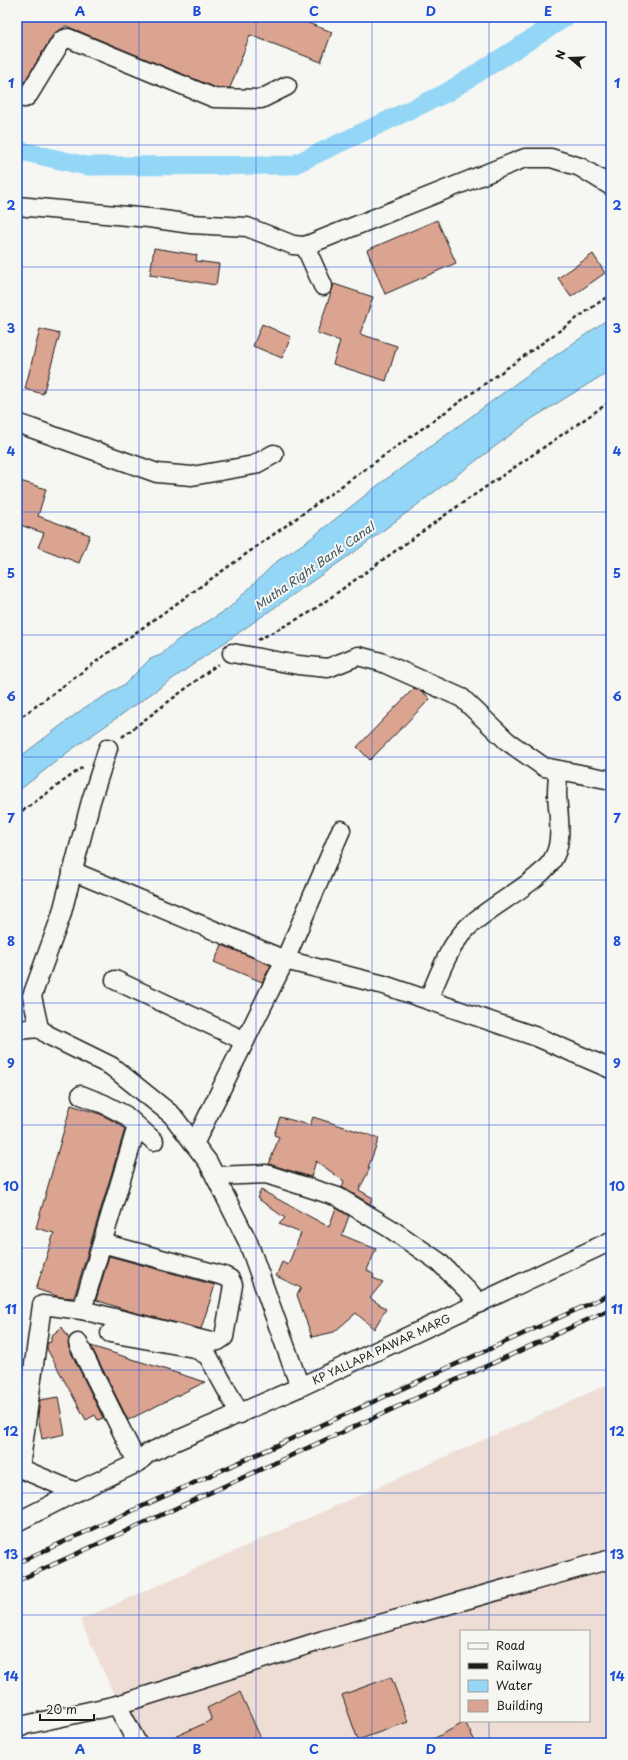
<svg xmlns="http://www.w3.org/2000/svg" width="628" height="1760" font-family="'Playpen Sans',sans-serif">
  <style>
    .built { fill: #eeddd5; fill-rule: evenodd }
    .water { fill: #94d6f6; stroke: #648c9f }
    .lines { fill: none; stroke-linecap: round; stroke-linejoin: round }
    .canal { stroke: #94d6f6; stroke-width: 19 }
    .building { fill: #daa491; stroke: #1c1c1c }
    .minor-casing { stroke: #1c1c1c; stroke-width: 21 }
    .path { stroke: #1c1c1c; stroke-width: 2.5; stroke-dasharray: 4 3; stroke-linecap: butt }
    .minor { stroke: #f6f6f2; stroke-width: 18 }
    .rail-casing { stroke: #1c1c1c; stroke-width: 4.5 }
    .rail { stroke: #f6f6f2; stroke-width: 3; stroke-dasharray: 9; stroke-linecap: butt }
    .grid { fill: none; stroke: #1d4ed8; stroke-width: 1; stroke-opacity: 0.55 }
    .labels { text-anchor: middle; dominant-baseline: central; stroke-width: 4; stroke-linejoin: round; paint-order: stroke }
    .street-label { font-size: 11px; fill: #1c1c1c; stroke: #f6f6f2 }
    .water-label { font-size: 12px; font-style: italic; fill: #40545d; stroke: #f6f6f2 }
    .neatline { fill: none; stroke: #1d4ed8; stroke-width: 1.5 }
    .grid-label { font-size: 13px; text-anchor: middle; font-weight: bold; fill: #1d4ed8 }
  </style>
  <rect width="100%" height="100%" fill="#f6f6f2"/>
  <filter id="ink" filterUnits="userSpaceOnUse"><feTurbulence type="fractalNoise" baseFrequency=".025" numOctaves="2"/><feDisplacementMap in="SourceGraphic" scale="8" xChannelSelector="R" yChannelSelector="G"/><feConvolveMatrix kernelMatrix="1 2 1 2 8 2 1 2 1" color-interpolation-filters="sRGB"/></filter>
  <g filter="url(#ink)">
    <!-- built -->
    <path class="built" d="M611 1383V1743H136L80 1620ZM461 1631H589V1721H461Z"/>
    <!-- water -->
    <path class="water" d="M611 317V370L533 418 357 550 68 752 17 792V759L84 708 125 684 150 659 161 655 176 641 228 609 276 562 310 539 377 486 526 376Z"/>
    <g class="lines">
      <!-- canal -->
      <path class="canal" d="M17 150 86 166 293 165 446 93 566 17"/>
    </g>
    <!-- building -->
    <g class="building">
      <path d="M24 17H292L332 32 321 62 250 35 230 88H216L66 26 53 35 22 86 17 83V28Z"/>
      <path d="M437 220 456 263 385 294 367 250Z"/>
      <path d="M154 248 197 255 196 261 219 264 216 285 150 275Z"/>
      <path d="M593 254 605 273 571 297 558 278Z"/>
      <path d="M334 284 373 297 360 334 397 346 386 381 333 364 340 341 317 333Z"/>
      <path d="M262 324 291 337 282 358 253 346Z"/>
      <path d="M40 329 60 334 43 394 25 389Z"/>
      <path d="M17 480 46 489 38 516 90 535 79 563 38 547 44 533 17 524Z"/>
      <path d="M414 688 423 692 430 699 370 760 357 747Z"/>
      <path d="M222 945 271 965 262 982 214 962Z"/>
      <path d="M71 1105 100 1114 119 1124 125 1129 74 1298 60 1297 36 1289 54 1233 36 1228Z"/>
      <path d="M280 1117 310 1125 313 1117 379 1138 368 1168H370L359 1190 373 1198 370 1204 342 1187 344 1181 316 1161 311 1177 269 1164 279 1137 274 1135Z"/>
      <path d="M261 1190 329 1227 336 1208 349 1216 342 1235 376 1249 367 1270 374 1275 373 1278 383 1282 370 1298 386 1309 374 1329 356 1313 334 1332 312 1337 297 1295 301 1288 276 1276 282 1262 288 1265 301 1233 279 1224 285 1218 257 1198Z"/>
      <path d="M109 1256 215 1285 201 1329 129 1311 96 1300Z"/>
      <path d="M62 1327 69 1339V1348L103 1418 98 1420 95 1415 86 1420 47 1349V1343L51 1342V1336Z"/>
      <path d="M91 1346 205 1382 128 1420Z"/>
      <path d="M58 1397 65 1434 42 1439 38 1416 40 1400Z"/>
      <path d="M391 1677 408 1722 358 1740 342 1695Z"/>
      <path d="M240 1692 263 1743H161L212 1720 207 1708Z"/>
      <path d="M465 1722 476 1743H426Z"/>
    </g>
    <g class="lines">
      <defs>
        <g id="minor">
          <path d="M17 97 25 98 29 94 62 40 68 38 214 98 261 99 287 86"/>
          <path d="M17 206 149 218 191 224 247 227 293 245 305 246 525 158H551L580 167 611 186"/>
          <path d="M305 246 323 286"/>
          <path d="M17 423 157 473 192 476 254 465 274 454"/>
          <path d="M232 653 298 665 328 668 358 656 381 662 462 698 507 741 544 767 611 780"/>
          <path d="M72 871 285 960 384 985 537 1037 611 1069"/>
          <path d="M115 980 245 1041"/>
          <path d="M428 1000C439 976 448 947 467 928 488 906 545 880 555 855 563 838 558 812 557 794 557 786 558 778 558 770"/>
          <path d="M39 1028 32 996 61 916 91 801 108 748"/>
          <path d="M17 1030 39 1028 48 1035 111 1066 172 1115 208 1162 248 1242 300 1387"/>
          <path d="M81 1095 104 1104 125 1115 154 1141"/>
          <path d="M194 1144 285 960 341 830"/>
          <path d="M215 1176 266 1174 338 1197 391 1229 439 1262 480 1303"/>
          <path d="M102 1243 224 1276 230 1279 233 1285 224 1337 218 1341 211 1342 82 1310 137 1126"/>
          <path d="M110 1333 194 1348 208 1356 240 1414"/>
          <path d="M78 1343 133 1454"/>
          <path d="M17 1467 76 1492"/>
          <path d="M20 1468 42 1305 82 1310"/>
          <path d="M17 1522 76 1492 139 1462 148 1453 300 1387 611 1241"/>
          <path d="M117 1705 137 1743"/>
          <path d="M17 1729 25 1725 117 1705 323 1640 611 1559"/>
        </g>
      </defs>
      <!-- minor casing -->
      <use href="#minor" class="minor-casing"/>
      <!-- path -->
      <g class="path">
        <path d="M258 640 309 613 448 513 611 401"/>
        <path d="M17 720 131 636 611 294"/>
        <path d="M122 737 218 664"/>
        <path d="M17 815 83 767"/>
      </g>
      <!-- minor -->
      <use href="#minor" class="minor"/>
      <defs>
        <g id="rail">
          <path d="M17 1563 611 1294"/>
          <path d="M17 1581 611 1309"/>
        </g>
      </defs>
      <!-- rail casing -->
      <use href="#rail" class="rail-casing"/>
      <!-- rail -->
      <use href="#rail" class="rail"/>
    </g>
  </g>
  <!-- grid -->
  <path class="grid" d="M139 17V1743M256 17V1743M372 17V1743M489 17V1631M17 145H611M17 267H611M17 390H611M17 512H611M17 635H611M17 757H611M17 880H611M17 1003H611M17 1125H611M17 1248H611M17 1370H611M17 1493H611M17 1615H611M489 1721V1743"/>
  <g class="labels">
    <!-- street labels -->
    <g class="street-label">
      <text transform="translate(381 1349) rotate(-25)">KP YALLAPA PAWAR MARG</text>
    </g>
    <!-- water labels -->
    <g class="water-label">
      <text transform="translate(314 566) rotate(-35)">Mutha Right Bank Canal</text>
    </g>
  </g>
  <!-- margin -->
  <rect width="628" height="1760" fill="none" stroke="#f6f6f2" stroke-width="44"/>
  <!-- legend -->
  <rect x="460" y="1630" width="130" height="92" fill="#f6f6f2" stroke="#9f9f9c"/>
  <rect x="468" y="1643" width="20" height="6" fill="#f6f6f2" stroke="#9f9f9c"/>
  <text x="496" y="1650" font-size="12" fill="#1c1c1c">Road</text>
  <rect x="468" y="1663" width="20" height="6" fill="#1c1c1c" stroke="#9f9f9c"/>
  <text x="496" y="1670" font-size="12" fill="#1c1c1c">Railway</text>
  <rect x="468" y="1680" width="20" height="12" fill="#94d6f6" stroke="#9f9f9c"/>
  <text x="496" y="1690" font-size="12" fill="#1c1c1c">Water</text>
  <rect x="468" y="1700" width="20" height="12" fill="#daa491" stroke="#9f9f9c"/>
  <text x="496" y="1710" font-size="12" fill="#1c1c1c">Building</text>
  <!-- north arrow -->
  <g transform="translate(570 58) rotate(289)" stroke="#f6f6f2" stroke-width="3" paint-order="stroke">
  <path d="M0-3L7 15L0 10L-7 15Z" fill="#1c1c1c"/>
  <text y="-6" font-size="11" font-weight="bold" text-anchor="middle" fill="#1c1c1c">N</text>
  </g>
  <!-- scale -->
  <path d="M40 1714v6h54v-6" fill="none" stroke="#1c1c1c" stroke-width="2"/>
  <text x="46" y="1714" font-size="12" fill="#1c1c1c" stroke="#f6f6f2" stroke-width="3" paint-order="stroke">20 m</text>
  <rect x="22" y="22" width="584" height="1716" class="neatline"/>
  <g class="grid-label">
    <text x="80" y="16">A</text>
    <text x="197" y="16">B</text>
    <text x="314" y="16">C</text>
    <text x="431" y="16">D</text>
    <text x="548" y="16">E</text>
    <text x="11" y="88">1</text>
    <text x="617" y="88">1</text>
    <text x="11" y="210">2</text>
    <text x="617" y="210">2</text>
    <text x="11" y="333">3</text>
    <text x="617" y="333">3</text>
    <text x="11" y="456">4</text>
    <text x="617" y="456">4</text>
    <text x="11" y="578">5</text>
    <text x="617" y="578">5</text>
    <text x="11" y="701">6</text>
    <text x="617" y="701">6</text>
    <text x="11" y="823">7</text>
    <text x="617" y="823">7</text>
    <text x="11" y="946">8</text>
    <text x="617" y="946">8</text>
    <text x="11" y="1068">9</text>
    <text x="617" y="1068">9</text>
    <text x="11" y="1191">10</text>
    <text x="617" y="1191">10</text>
    <text x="11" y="1314">11</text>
    <text x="617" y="1314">11</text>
    <text x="11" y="1436">12</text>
    <text x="617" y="1436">12</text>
    <text x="11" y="1559">13</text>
    <text x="617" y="1559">13</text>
    <text x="11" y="1681">14</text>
    <text x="617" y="1681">14</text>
    <text x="80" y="1754">A</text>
    <text x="197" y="1754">B</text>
    <text x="314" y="1754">C</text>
    <text x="431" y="1754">D</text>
    <text x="548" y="1754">E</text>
  </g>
</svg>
